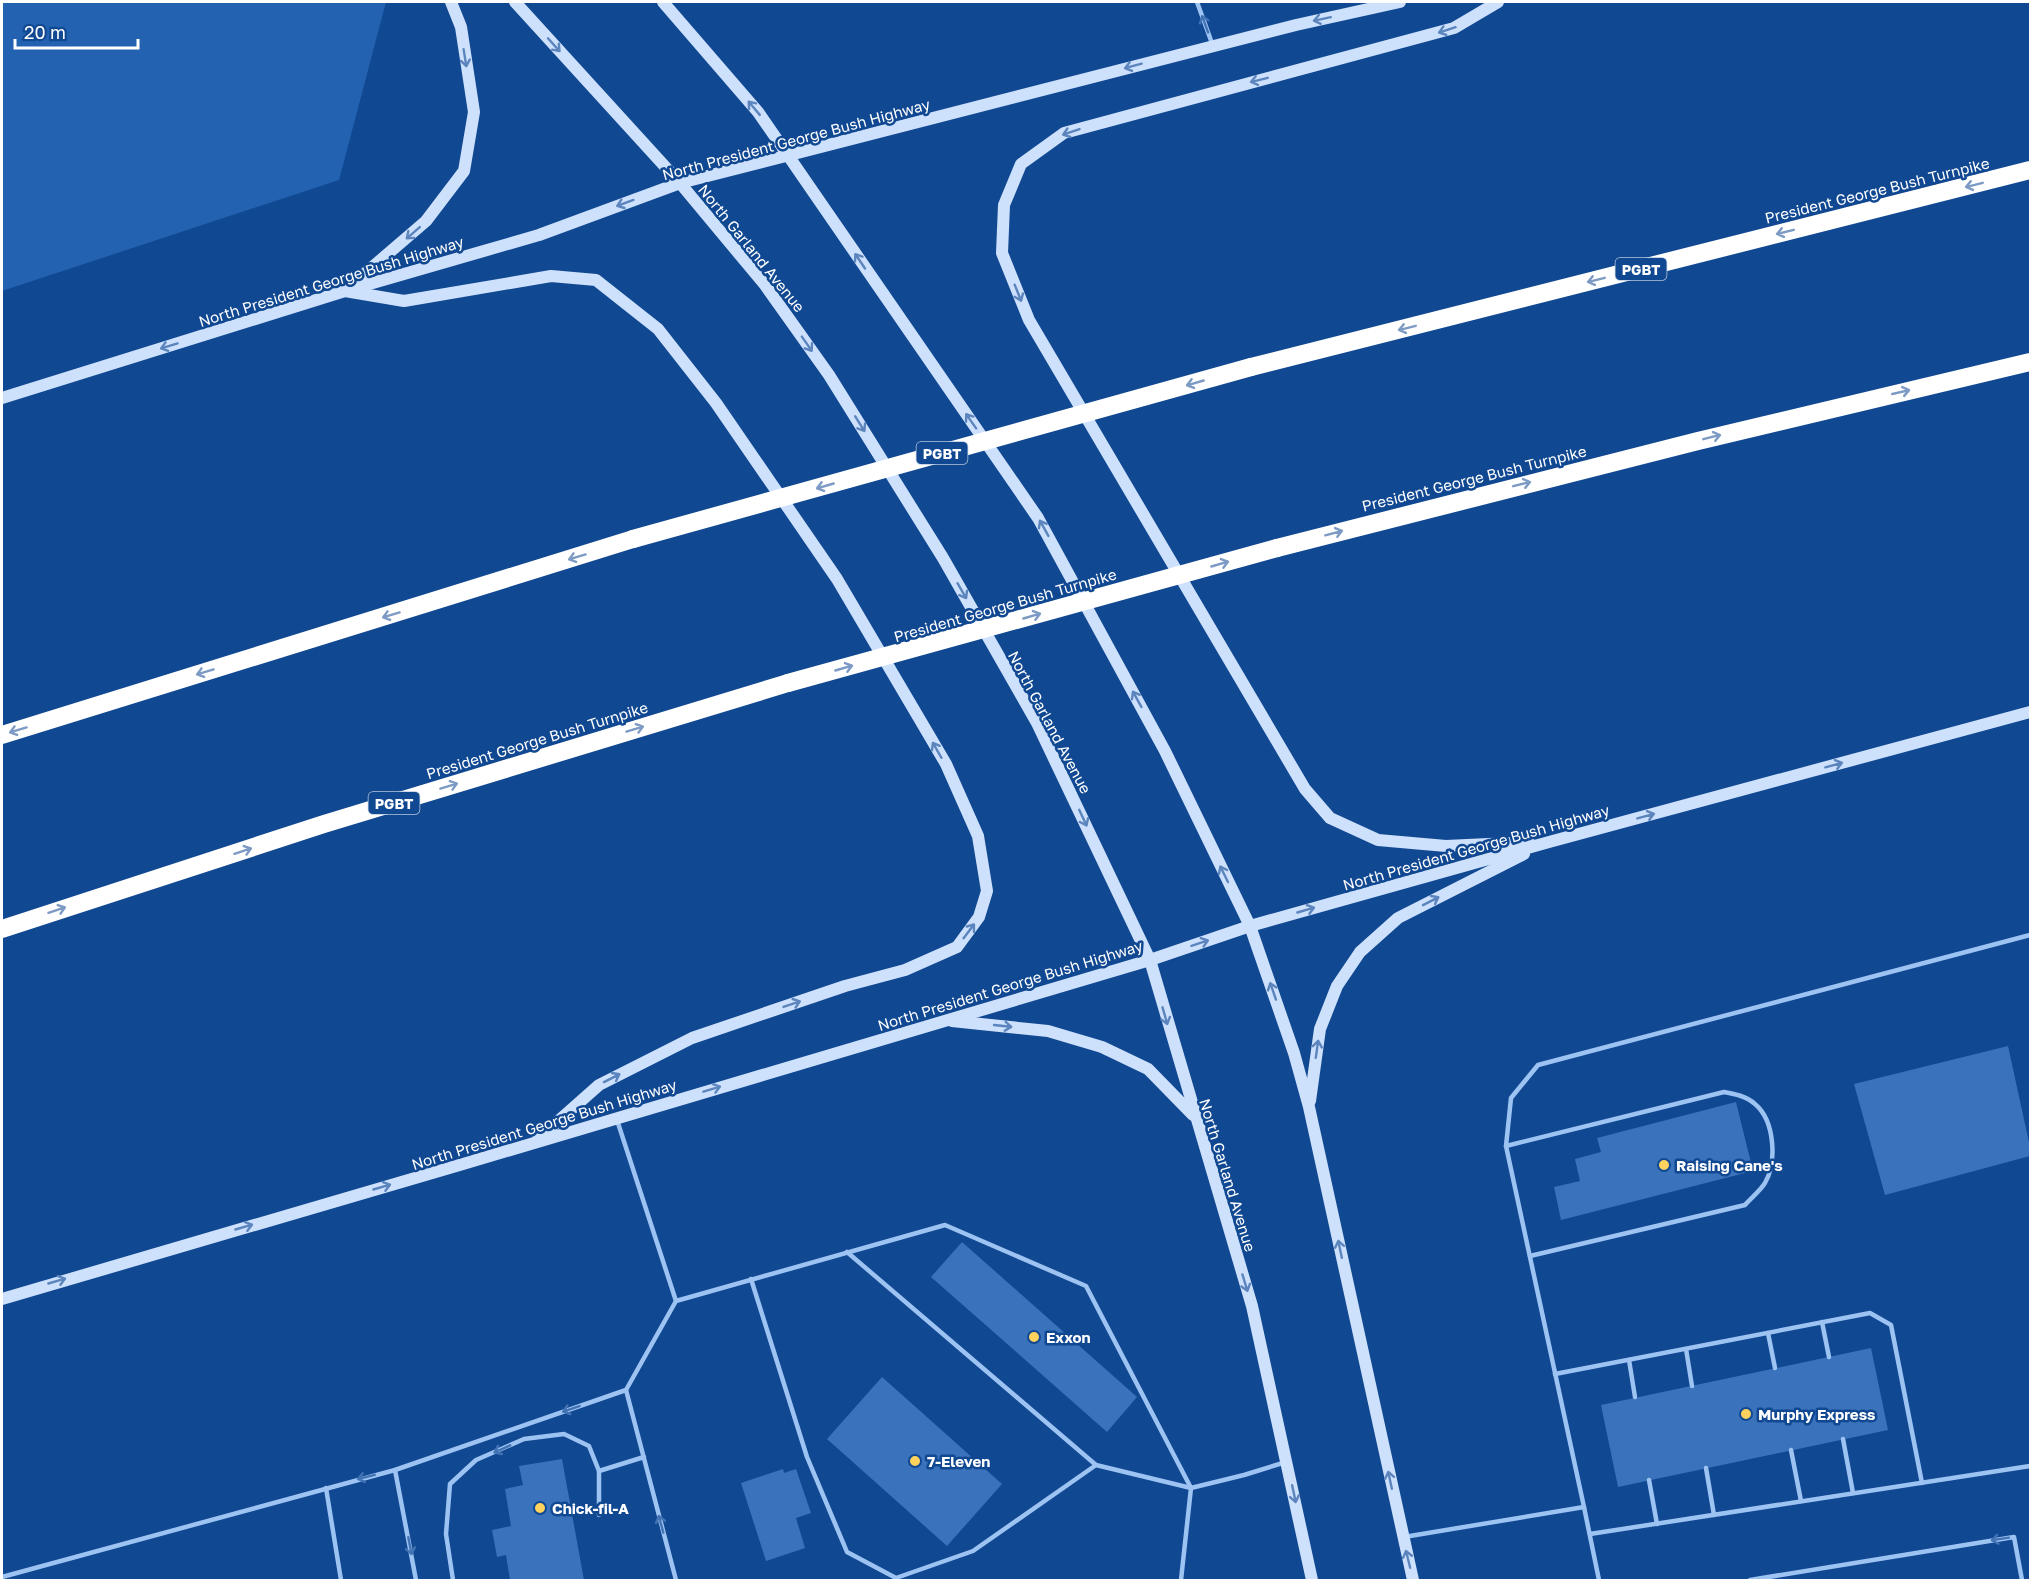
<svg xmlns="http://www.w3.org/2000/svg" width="2032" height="1582" font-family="'Golos Text',sans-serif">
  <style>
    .green { fill: #2362b1 }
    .building { fill: #3a72bb }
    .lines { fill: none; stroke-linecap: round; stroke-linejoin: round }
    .lane { stroke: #9dc3f3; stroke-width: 4.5 }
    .secondary { stroke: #cde1fd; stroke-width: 12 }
    .highway { stroke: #fff; stroke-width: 18 }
    .highway-bridge { stroke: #fff; stroke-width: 18 }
    .oneway { stroke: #5c85bd }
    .oneway2 { stroke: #4273b4 }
    .oneway3 { stroke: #7c9ac3 }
    .poi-dot { fill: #ffd25f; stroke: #114892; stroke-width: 2 }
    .labels { text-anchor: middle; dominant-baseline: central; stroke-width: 5; stroke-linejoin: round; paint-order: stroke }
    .shield { fill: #114892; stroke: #b8c8de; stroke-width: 1.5 }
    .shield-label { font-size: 14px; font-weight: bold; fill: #fff }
    .street-label { font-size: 15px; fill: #fff; stroke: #114892 }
    .poi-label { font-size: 15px; font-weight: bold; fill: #fff; stroke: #114892; text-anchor: start }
  </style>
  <rect width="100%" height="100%" fill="#114892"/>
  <!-- green -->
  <path class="green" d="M2 2H386L339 180 2 291Z"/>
  <!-- building -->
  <g class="building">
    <path d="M2008 1046 2030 1147V1156L1885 1195 1854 1084Z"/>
    <path d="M1736 1102 1753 1171 1561 1220 1554 1187 1580 1181 1575 1159 1601 1152 1597 1138Z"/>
    <path d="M962 1242 1137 1397 1107 1432 931 1277Z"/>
    <path d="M1871 1348 1888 1430 1618 1487 1601 1405Z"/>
    <path d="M882 1377 1002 1484 947 1546 827 1439Z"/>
    <path d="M562 1459 584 1580H510L506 1555 497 1557 492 1530 511 1526 505 1489 523 1485 519 1466Z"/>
    <path d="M783 1469 784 1473 796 1469 811 1513 796 1518 805 1548 766 1561 741 1483Z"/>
  </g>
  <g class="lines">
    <!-- lane -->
    <g class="lane">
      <path d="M1197 2 1213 46"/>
      <path d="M617 1120 676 1301 945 1225 1086 1286 1191 1488"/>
      <path d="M1506 1146 1724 1092C1735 1094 1746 1096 1755 1104 1775 1121 1777 1162 1765 1183 1760 1191 1751 1198 1745 1205L1530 1256"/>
      <path d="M847 1252 1096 1465 1191 1488"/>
      <path d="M751 1279 807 1457 847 1552 896 1578 973 1551 1096 1465"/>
      <path d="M1822 1322 1829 1357"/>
      <path d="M1768 1333 1775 1368"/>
      <path d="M1686 1349 1692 1386"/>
      <path d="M1629 1360 1635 1397"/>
      <path d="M1555 1374 1870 1313 1891 1325 1922 1483"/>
      <path d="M626 1390 676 1580"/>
      <path d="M1843 1439 1853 1493"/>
      <path d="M1791 1450 1801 1501"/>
      <path d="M1706 1468 1714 1515"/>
      <path d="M395 1470 416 1580"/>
      <path d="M599 1471 644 1457"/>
      <path d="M1649 1480 1657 1524"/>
      <path d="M326 1488 341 1580"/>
      <path d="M1584 1507 1506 1146 1511 1098 1538 1065 2030 935"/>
      <path d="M1590 1534 2030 1466"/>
      <path d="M1404 1537 1584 1507 1599 1580"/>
      <path d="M2 1577 395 1470 626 1390 676 1301"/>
      <path d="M453 1580 446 1534 450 1484 476 1460 524 1439 564 1434 589 1446 599 1471V1515"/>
      <path d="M1181 1580 1191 1488 1244 1475 1286 1462"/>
      <path d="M1750 1580 2014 1537 2022 1580"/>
    </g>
    <!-- secondary -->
    <g class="secondary">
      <path d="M515 2 680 183 765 285 829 375 943 558 1037 723 1150 960 1252 1306 1312 1580"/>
      <path d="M663 2 758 112 1038 518 1165 751 1250 926 1294 1053 1309 1107 1413 1580"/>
      <path d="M1498 2 1454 28 1064 133 1021 164 1004 205 1002 253 1029 320 1305 789 1330 818 1378 840 1446 846 1529 842"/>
      <path d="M348 288 426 221 464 171 474 112 461 27 451 2"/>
      <path d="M345 291 404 301 551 276 596 280 658 329 716 403 837 579 946 764 978 836 987 891 979 917 957 947 905 970 845 986 692 1038 599 1085 538 1139"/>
      <path d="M2 398 345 291 539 235 680 183 1296 25 1400 2"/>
      <path d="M952 1021 1048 1031 1102 1047 1148 1069 1193 1115"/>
      <path d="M1310 1101 1320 1029 1337 986 1360 952 1398 918 1524 854"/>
      <path d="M2 1299 463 1164 1150 960 1250 926 1549 842 2030 712"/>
    </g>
    <!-- highway -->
    <g class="highway">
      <path d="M1251 367 2030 170"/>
      <path d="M1277 548 1698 441 2030 362"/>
      <path d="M2 735 633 539"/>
      <path d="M2 929 324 824 788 683"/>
    </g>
    <!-- highway-bridge -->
    <g class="highway-bridge">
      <path d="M633 539 1251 367"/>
      <path d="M788 683 1277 548"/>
    </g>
  </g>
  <!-- one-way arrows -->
  <defs><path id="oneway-shaft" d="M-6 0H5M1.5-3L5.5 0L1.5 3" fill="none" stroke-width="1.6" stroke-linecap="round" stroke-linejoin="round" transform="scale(1.5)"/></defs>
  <g class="oneway">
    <use href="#oneway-shaft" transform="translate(1322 19) rotate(168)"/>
    <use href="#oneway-shaft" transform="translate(1447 30) rotate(162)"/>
    <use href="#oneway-shaft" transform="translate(554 45) rotate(48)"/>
    <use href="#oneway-shaft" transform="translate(465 58) rotate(81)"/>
    <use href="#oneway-shaft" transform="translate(1133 66) rotate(165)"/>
    <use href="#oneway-shaft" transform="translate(1259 80) rotate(166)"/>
    <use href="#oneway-shaft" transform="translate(754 108) rotate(-130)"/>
    <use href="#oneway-shaft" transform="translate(1071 132) rotate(161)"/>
    <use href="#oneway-shaft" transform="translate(625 203) rotate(160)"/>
    <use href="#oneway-shaft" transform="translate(413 233) rotate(139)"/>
    <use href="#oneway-shaft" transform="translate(860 261) rotate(-124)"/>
    <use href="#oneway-shaft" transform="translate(1018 293) rotate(68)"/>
    <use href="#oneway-shaft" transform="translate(807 344) rotate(55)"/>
    <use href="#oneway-shaft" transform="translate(169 346) rotate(163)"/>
    <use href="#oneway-shaft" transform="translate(971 421) rotate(-125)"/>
    <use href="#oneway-shaft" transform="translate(860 424) rotate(58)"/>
    <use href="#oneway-shaft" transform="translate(1044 528) rotate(-119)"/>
    <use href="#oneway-shaft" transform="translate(962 591) rotate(60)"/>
    <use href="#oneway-shaft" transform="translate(1137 699) rotate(-119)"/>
    <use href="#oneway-shaft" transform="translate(937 750) rotate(-120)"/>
    <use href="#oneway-shaft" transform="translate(1834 765) rotate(-15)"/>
    <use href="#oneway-shaft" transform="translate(1646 816) rotate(-15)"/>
    <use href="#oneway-shaft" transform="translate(1083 818) rotate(65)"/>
    <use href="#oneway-shaft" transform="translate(1224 874) rotate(-116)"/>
    <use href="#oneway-shaft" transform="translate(1431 901) rotate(-27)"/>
    <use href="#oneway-shaft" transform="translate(1306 910) rotate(-16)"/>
    <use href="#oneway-shaft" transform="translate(969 931) rotate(-53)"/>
    <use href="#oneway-shaft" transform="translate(1200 943) rotate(-18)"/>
    <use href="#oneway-shaft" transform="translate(1273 991) rotate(-109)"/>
    <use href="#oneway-shaft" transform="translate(792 1004) rotate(-19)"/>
    <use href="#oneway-shaft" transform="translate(1165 1016) rotate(74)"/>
    <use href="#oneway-shaft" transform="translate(1003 1026) rotate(6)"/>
    <use href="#oneway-shaft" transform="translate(1317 1049) rotate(-82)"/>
    <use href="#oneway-shaft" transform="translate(612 1078) rotate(-27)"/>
    <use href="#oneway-shaft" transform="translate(712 1089) rotate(-17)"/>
    <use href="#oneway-shaft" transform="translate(382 1187) rotate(-16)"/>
    <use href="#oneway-shaft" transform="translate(244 1227) rotate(-16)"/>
    <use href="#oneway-shaft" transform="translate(1340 1249) rotate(-102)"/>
    <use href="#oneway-shaft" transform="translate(57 1281) rotate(-16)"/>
    <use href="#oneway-shaft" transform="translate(1245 1283) rotate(73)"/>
    <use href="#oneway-shaft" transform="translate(1390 1480) rotate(-102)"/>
    <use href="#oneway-shaft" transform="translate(1294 1494) rotate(78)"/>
    <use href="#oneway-shaft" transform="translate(1408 1559) rotate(-104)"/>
  </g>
  <g class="oneway2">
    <use href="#oneway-shaft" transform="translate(1205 24) rotate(-110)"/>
    <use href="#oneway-shaft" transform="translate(571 1409) rotate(161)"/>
    <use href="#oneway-shaft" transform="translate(502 1449) rotate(156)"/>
    <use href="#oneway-shaft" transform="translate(366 1477) rotate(166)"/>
    <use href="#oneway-shaft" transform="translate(661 1524) rotate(-105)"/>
    <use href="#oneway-shaft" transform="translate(2000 1539) rotate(171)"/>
    <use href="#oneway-shaft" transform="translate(410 1546) rotate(79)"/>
  </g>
  <g class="oneway3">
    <use href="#oneway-shaft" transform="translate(1974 185) rotate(166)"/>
    <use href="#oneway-shaft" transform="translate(1785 232) rotate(166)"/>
    <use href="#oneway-shaft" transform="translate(1596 280) rotate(166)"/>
    <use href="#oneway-shaft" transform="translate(1407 328) rotate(166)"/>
    <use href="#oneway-shaft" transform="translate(1195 383) rotate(164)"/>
    <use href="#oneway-shaft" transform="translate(1901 392) rotate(-13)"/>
    <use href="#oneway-shaft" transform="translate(1712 437) rotate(-14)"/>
    <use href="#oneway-shaft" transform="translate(1522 484) rotate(-14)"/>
    <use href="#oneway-shaft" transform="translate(825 486) rotate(164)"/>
    <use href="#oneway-shaft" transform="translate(1334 533) rotate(-15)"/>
    <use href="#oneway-shaft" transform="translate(577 557) rotate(163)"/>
    <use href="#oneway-shaft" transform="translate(1220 564) rotate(-16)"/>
    <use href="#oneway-shaft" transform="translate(391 615) rotate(163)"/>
    <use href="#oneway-shaft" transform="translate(1032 616) rotate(-16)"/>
    <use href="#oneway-shaft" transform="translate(844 668) rotate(-16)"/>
    <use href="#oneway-shaft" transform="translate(205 672) rotate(163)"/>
    <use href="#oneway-shaft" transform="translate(635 729) rotate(-17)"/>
    <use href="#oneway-shaft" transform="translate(18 730) rotate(163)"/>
    <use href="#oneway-shaft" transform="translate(449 786) rotate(-17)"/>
    <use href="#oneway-shaft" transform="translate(243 851) rotate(-18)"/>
    <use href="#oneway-shaft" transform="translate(57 910) rotate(-18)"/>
  </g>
  <!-- markers -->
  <g class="poi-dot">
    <circle cx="1664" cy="1165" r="6"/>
    <circle cx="1034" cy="1337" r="6"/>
    <circle cx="1746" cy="1414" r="6"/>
    <circle cx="915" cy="1461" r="6"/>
    <circle cx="540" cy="1508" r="6"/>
  </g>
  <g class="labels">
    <!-- shield labels -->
    <g class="shield">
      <rect x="1615.5" y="258" width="51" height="22" rx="4.5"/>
      <rect x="916.5" y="442" width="51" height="22" rx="4.5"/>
      <rect x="368.5" y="792" width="51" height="22" rx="4.5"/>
    </g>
    <g class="shield-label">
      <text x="1641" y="269">PGBT</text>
      <text x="942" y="453">PGBT</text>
      <text x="394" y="803">PGBT</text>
    </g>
    <!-- street labels -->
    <g class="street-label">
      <text transform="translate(796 139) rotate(-15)">North President George Bush Highway</text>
      <text transform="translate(1877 190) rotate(-14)">President George Bush Turnpike</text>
      <text transform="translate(752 248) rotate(51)">North Garland Avenue</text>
      <text transform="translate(331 281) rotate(-17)">North President George Bush Highway</text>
      <text transform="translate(1474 478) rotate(-14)">President George Bush Turnpike</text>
      <text transform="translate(1005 605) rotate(-16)">President George Bush Turnpike</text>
      <text transform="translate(1050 722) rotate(62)">North Garland Avenue</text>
      <text transform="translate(537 740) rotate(-17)">President George Bush Turnpike</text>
      <text transform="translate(1476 847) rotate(-16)">North President George Bush Highway</text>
      <text transform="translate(1010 985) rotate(-17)">North President George Bush Highway</text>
      <text transform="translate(544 1124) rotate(-17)">North President George Bush Highway</text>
      <text transform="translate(1228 1175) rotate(73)">North Garland Avenue</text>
    </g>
    <!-- poi labels -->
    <g class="poi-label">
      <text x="1676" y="1165">Raising Cane's</text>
      <text x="1046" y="1337">Exxon</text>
      <text x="1758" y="1414">Murphy Express</text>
      <text x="927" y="1461">7-Eleven</text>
      <text x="552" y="1508">Chick-fil-A</text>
    </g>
  </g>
  <!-- border -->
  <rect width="2032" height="1582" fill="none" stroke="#ffffff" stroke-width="6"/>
  <!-- scale -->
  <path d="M15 39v9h123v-9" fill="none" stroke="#ffffff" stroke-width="3"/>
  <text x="24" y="39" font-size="18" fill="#ffffff" stroke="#114892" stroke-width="4.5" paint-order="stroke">20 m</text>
</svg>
